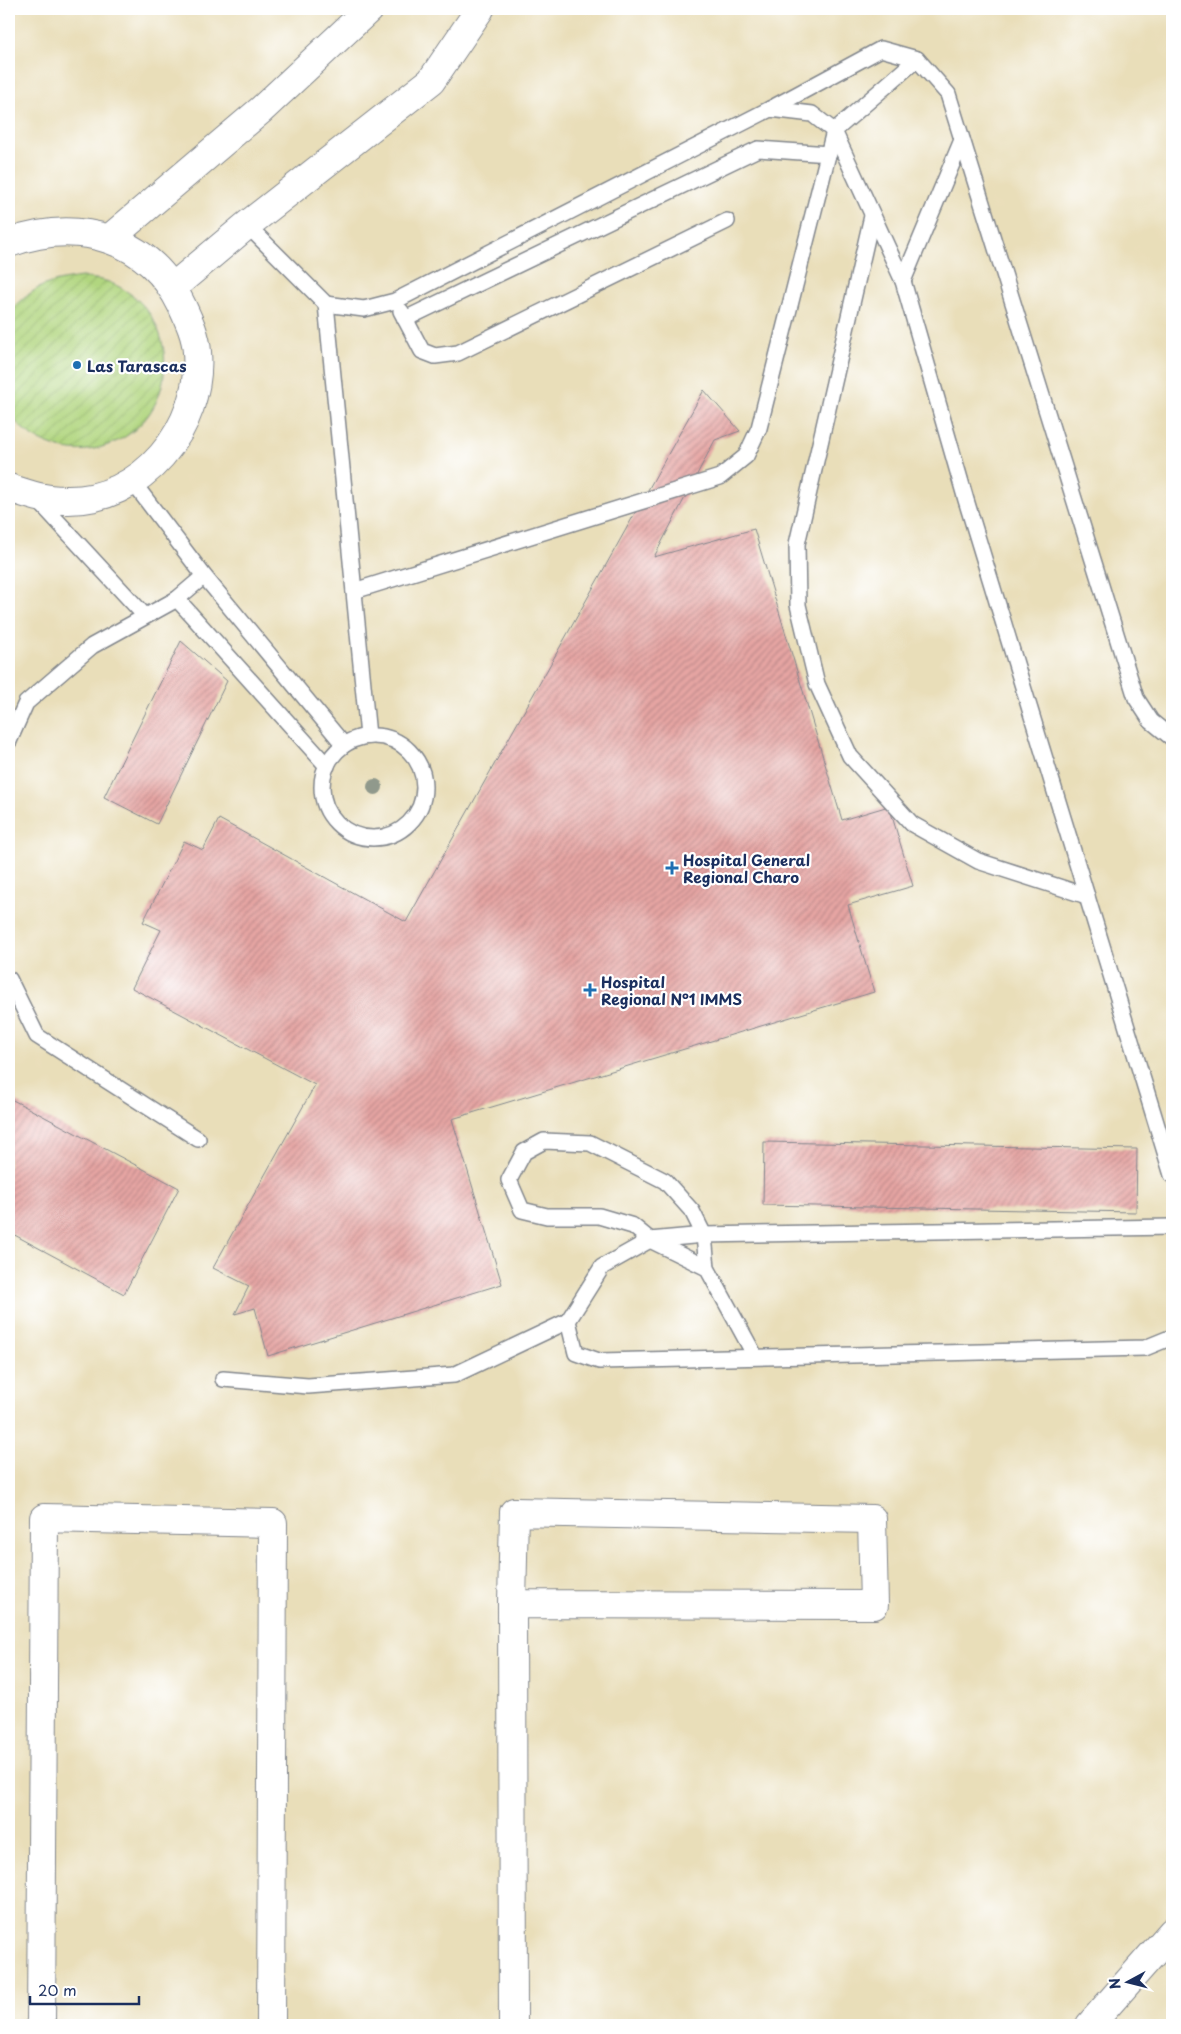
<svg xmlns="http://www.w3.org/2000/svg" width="1181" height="2034" font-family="'Playpen Sans',sans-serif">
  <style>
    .garden { fill: url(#garden-furrows); stroke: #66826e }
    .building { fill: url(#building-hatch) }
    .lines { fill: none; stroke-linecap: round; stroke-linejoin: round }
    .service-casing { stroke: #82868c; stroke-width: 18 }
    .minor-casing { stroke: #82868c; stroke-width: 30 }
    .tertiary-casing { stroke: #82868c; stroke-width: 30 }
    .service { stroke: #fff; stroke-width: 15 }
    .minor { stroke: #fff; stroke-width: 28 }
    .tertiary { stroke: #fff; stroke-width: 28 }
    .tree { fill: #90998c }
    .poi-dot { fill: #1f6fb2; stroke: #fff; stroke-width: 2 }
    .labels { text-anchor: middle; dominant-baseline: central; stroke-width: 4.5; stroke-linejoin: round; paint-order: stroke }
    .poi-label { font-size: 15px; font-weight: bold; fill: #1b2f5e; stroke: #fff; text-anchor: start }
  </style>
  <defs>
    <pattern id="garden-furrows" width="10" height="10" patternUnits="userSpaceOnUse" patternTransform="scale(1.25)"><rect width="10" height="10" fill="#b1d67f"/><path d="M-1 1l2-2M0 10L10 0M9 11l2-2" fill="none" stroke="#98b870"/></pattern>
    <pattern id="building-hatch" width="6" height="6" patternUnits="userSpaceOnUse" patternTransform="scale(1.25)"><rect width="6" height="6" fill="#e6a5a3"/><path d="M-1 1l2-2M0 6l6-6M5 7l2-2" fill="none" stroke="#ba8788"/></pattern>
  </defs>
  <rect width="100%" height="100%" fill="#fff"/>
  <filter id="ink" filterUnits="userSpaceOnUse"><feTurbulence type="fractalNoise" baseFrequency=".02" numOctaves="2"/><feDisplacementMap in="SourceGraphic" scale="10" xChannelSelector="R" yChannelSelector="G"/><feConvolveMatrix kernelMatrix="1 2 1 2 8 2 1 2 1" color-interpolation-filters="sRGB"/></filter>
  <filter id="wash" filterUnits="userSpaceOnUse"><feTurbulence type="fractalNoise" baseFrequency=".0096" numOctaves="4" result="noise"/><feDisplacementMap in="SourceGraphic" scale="20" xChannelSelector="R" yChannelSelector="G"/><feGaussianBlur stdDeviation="1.12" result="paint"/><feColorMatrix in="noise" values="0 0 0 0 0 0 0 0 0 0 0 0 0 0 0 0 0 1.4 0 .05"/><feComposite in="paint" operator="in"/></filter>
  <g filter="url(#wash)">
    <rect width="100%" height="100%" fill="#e9deb9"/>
    <!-- garden -->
    <path class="garden" d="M82 277C91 279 103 279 111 283 186 314 181 422 105 446 88 452 70 452 53 446 35 440 20 429 9 413V313C34 286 45 282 82 277Z"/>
    <g id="blocks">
      <!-- building -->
      <g class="building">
        <path d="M704 390 740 431 715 440 654 557 754 529 842 820 889 806 913 886 848 905 874 992 452 1119 502 1284 268 1356 255 1308 235 1314 249 1286 213 1268 315 1085 132 988 161 930 143 922 184 841 203 850 219 819 406 922Z"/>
        <path d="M181 641 227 681 157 824 104 797Z"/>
        <path d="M9 1098 179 1188 124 1294 9 1232Z"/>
        <path d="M764 1142 1137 1149 1136 1212 763 1205Z"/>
      </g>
    </g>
  </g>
  <g filter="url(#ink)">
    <use href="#blocks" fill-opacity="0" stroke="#82868c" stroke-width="1"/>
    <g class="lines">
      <defs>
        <g id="service">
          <path d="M770 109 881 49 917 59 948 94 1136 698 1151 721 1172 738"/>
          <path d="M872 216 797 544 798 605 817 684 850 756 912 824 978 861 1087 896"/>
          <path d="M247 225 326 304 364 309 395 301 770 109 812 114 834 131 903 281 966 500 1172 1175"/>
          <path d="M903 281 962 140"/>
          <path d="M326 304 368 736"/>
          <path d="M401 311 422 351 435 356 458 353 727 221"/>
          <path d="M405 319 758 149 829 154"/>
          <path d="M132 481 204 576 344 745"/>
          <path d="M36 498 145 616"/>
          <path d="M354 591 720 477 746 456 759 428 834 131 917 59"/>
          <path d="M177 599 327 766"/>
          <circle cx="373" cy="787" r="51"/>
          <path d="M9 741 26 703 92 646 177 599 204 576"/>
          <path d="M9 979 37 1036 198 1139"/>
          <path d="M1172 1227 704 1235 650 1240 602 1267 568 1321 576 1353 599 1361 1145 1348 1172 1337"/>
          <path d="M707 1268 704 1235 692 1211 665 1181 590 1143 544 1141 524 1152 509 1180 522 1210 547 1216H599L633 1226 650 1240 707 1268 755 1356"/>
          <path d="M223 1379 308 1386 454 1375 568 1321"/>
        </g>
        <g id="minor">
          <path d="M512 1604 874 1605 872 1519 514 1512 512 1604 513 2025"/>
          <path d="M41 2025 44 1518 273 1523 271 2025"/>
          <path d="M1090 2025 1172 1932"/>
        </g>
        <g id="tertiary">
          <path d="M109 239 261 110 369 9"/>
          <path d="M9 243C78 218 149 237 182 306 189 321 196 336 197 352 203 427 142 503 64 500 44 500 27 494 9 488"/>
          <path d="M173 287 247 225 431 81 480 9"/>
        </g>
      </defs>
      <!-- service casing -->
      <use href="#service" class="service-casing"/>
      <!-- minor casing -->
      <use href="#minor" class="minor-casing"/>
      <!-- tertiary casing -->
      <use href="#tertiary" class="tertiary-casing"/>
      <!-- service -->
      <use href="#service" class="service"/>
      <!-- minor -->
      <use href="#minor" class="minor"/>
      <!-- tertiary -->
      <use href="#tertiary" class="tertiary"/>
    </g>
    <!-- trees -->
    <circle class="tree" cx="375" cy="787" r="8"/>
  </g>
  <!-- markers -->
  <g class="poi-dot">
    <circle cx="77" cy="365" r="5"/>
    <path d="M669.5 860.5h5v5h5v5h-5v5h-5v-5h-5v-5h5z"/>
    <path d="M587.5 982.5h5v5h5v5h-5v5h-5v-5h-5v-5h5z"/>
  </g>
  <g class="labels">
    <!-- poi labels -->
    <g class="poi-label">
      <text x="87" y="365">Las Tarascas</text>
      <text x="683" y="859">Hospital General<tspan x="683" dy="17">Regional Charo</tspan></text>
      <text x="601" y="981">Hospital<tspan x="601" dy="17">Regional N°1 IMMS</tspan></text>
    </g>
  </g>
  <!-- margin -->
  <rect width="1181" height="2034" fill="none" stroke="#fff" stroke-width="30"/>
  <!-- north arrow -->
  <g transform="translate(1128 1982) rotate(263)" stroke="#ffffff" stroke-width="4" paint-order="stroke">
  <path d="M0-4L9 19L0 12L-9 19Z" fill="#1b2f5e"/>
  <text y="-8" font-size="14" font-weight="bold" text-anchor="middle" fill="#1b2f5e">N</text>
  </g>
  <!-- scale -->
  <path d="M30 1996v8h109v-8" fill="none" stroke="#1b2f5e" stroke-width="2.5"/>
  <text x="38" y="1996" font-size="15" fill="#1b2f5e" stroke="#ffffff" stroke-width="4" paint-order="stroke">20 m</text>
</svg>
